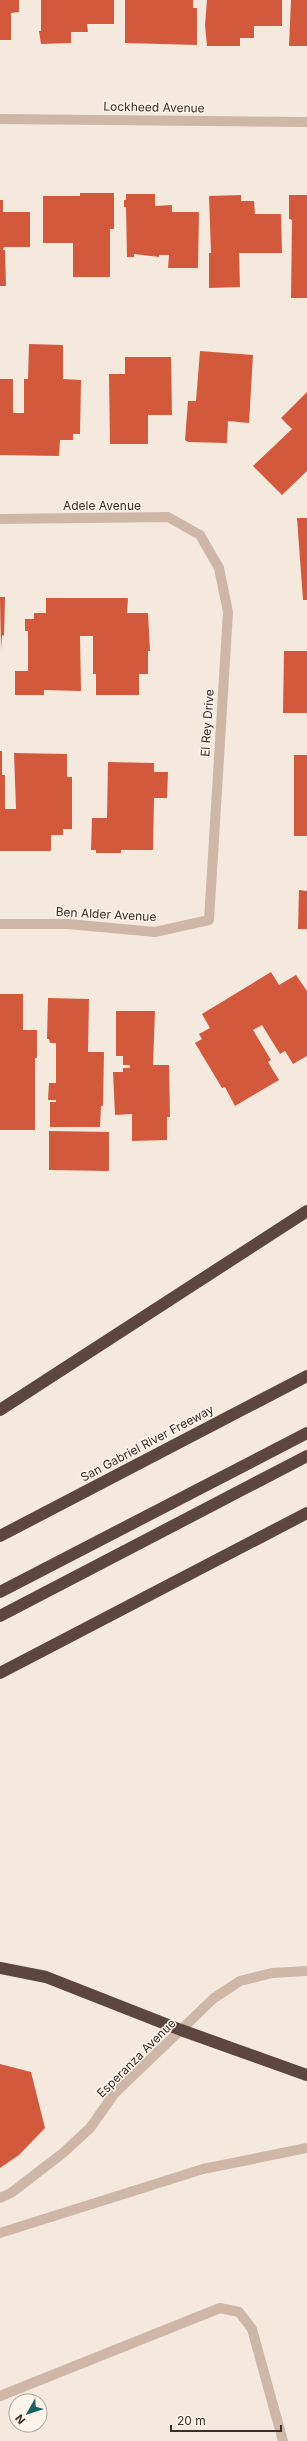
<svg xmlns="http://www.w3.org/2000/svg" width="307" height="2441" font-family="Inter,sans-serif">
  <style>
    .building { fill: #d3593d }
    .lines { fill: none; stroke-linecap: round; stroke-linejoin: round }
    .minor { stroke: #cfb7a7; stroke-width: 10 }
    .highway { stroke: #5d463e; stroke-width: 12 }
    .labels { text-anchor: middle; dominant-baseline: central; stroke-width: 3; stroke-linejoin: round; paint-order: stroke }
    .street-label { font-size: 12px; fill: #3b2d28; stroke: #fcf3ea }
  </style>
  <rect width="100%" height="100%" fill="#f5e9dd"/>
  <!-- building -->
  <g class="building">
    <path d="M0 0H19V12L11 13V40H0Z"/>
    <path d="M41 0H114V24H87L88 32H71V43L41 44 39 31H41Z"/>
    <path d="M125 0H193V8H197V45L125 43Z"/>
    <path d="M207 0H282V26H254V38H240V46H207L205 25Z"/>
    <path d="M291 0H307V46H289Z"/>
    <path d="M80 193H114V229H110V277H73V243H43V196H80Z"/>
    <path d="M126 194H155V206L172 205V212H199L198 268H168L169 255H159V257L134 254V257H127L126 207H124V200H126Z"/>
    <path d="M241 195V201H254L255 214H281L282 253H239L240 287 209 288V253H211L209 196Z"/>
    <path d="M289 195H307V298H291L292 220 289 219Z"/>
    <path d="M0 200H3V212H30V247H4L3 250H5L6 286H0Z"/>
    <path d="M29 344 63 345V379L81 380 80 434H73V440H60L59 456 0 455V379H13V413H24V379H28Z"/>
    <path d="M200 351 253 355 249 423 228 421 227 443 188 442 185 440 188 401H196Z"/>
    <path d="M125 357H171L172 415H148V444H110L109 374H125Z"/>
    <path d="M307 392V471L282 495 253 466 292 429 281 418Z"/>
    <path d="M297 518H307V600H303Z"/>
    <path d="M0 597H5L4 636 2 635 1 650Z"/>
    <path d="M46 598H128L127 613H148L150 651H148V674H139V695H96V674H93V636H80L81 691 44 690V695H15V671H28V631H25V619H34V613H46Z"/>
    <path d="M284 651H307V713H283Z"/>
    <path d="M0 751H2V775H5V809H16L14 753 67 754V777H72V829H63V835H51V851H0Z"/>
    <rect x="294" y="755" width="13" height="81"/>
    <path d="M108 762 154 763V772H168L167 798H154L153 850H121V853H96V850H91L92 818H107Z"/>
    <path d="M299 890 307 891V929H298Z"/>
    <path d="M271 972 279 985 296 975 307 991V1056L293 1064 285 1051 280 1054 262 1025 253 1030 271 1060 268 1062 279 1080 235 1106 225 1087 222 1088 195 1043 202 1039 199 1034 210 1028 202 1014Z"/>
    <path d="M0 994H23V1030H37V1058H35V1130H0Z"/>
    <path d="M48 998 89 999 88 1052H104L103 1106H101L100 1127H50V1102H56V1100H48L49 1083H56V1043H50L49 1039H47Z"/>
    <path d="M116 1011H155L153 1065H169L170 1117H167V1140L132 1141V1114L115 1115 113 1072H123V1068H130V1065H123V1056H116Z"/>
    <path d="M49 1131 109 1132V1171L49 1170Z"/>
    <path d="M0 2064 31 2072 45 2128 19 2155 0 2168Z"/>
  </g>
  <g class="lines">
    <!-- minor -->
    <g class="minor">
      <path d="M0 119 307 122"/>
      <path d="M0 519 168 517 200 535 219 568 228 612 209 920 155 932 68 924H0"/>
      <path d="M0 2198 11 2193 63 2153 90 2128 114 2094 214 1998 240 1981 272 1973 307 1971"/>
      <path d="M0 2233 203 2169 307 2148"/>
      <path d="M0 2396 220 2308 239 2312 252 2329 283 2441"/>
    </g>
    <!-- highway -->
    <g class="highway">
      <path d="M0 1410 307 1211"/>
      <path d="M0 1536 307 1376"/>
      <path d="M0 1592 307 1433"/>
      <path d="M0 1616 307 1456"/>
      <path d="M0 1673 307 1513"/>
      <path d="M0 1968 46 1977 181 2030 307 2075"/>
    </g>
  </g>
  <g class="labels">
    <!-- street labels -->
    <g class="street-label">
      <text transform="translate(154 107) rotate(1)">Lockheed Avenue</text>
      <text x="102" y="505">Adele Avenue</text>
      <text transform="translate(207 723) rotate(-86)">El Rey Drive</text>
      <text transform="translate(106 914) rotate(3)">Ben Alder Avenue</text>
      <text transform="translate(147 1443) rotate(-28)">San Gabriel River Freeway</text>
      <text transform="translate(136 2058) rotate(-45)">Esperanza Avenue</text>
    </g>
  </g>
  <!-- north arrow -->
  <g transform="translate(28 2413) rotate(231)"><circle r="19" fill="#fcf3ea" stroke="#afa49c"/>
  <path d="M0-3L7 15L0 10L-7 15Z" fill="#196162"/>
  <text y="-6" font-size="11" font-weight="bold" text-anchor="middle" fill="#3b2d28">N</text>
  </g>
  <!-- scale -->
  <path d="M171 2425v6h110v-6" fill="none" stroke="#3b2d28" stroke-width="2"/>
  <text x="177" y="2425" font-size="12" fill="#3b2d28" stroke="#fcf3ea" stroke-width="3" paint-order="stroke">20 m</text>
</svg>
